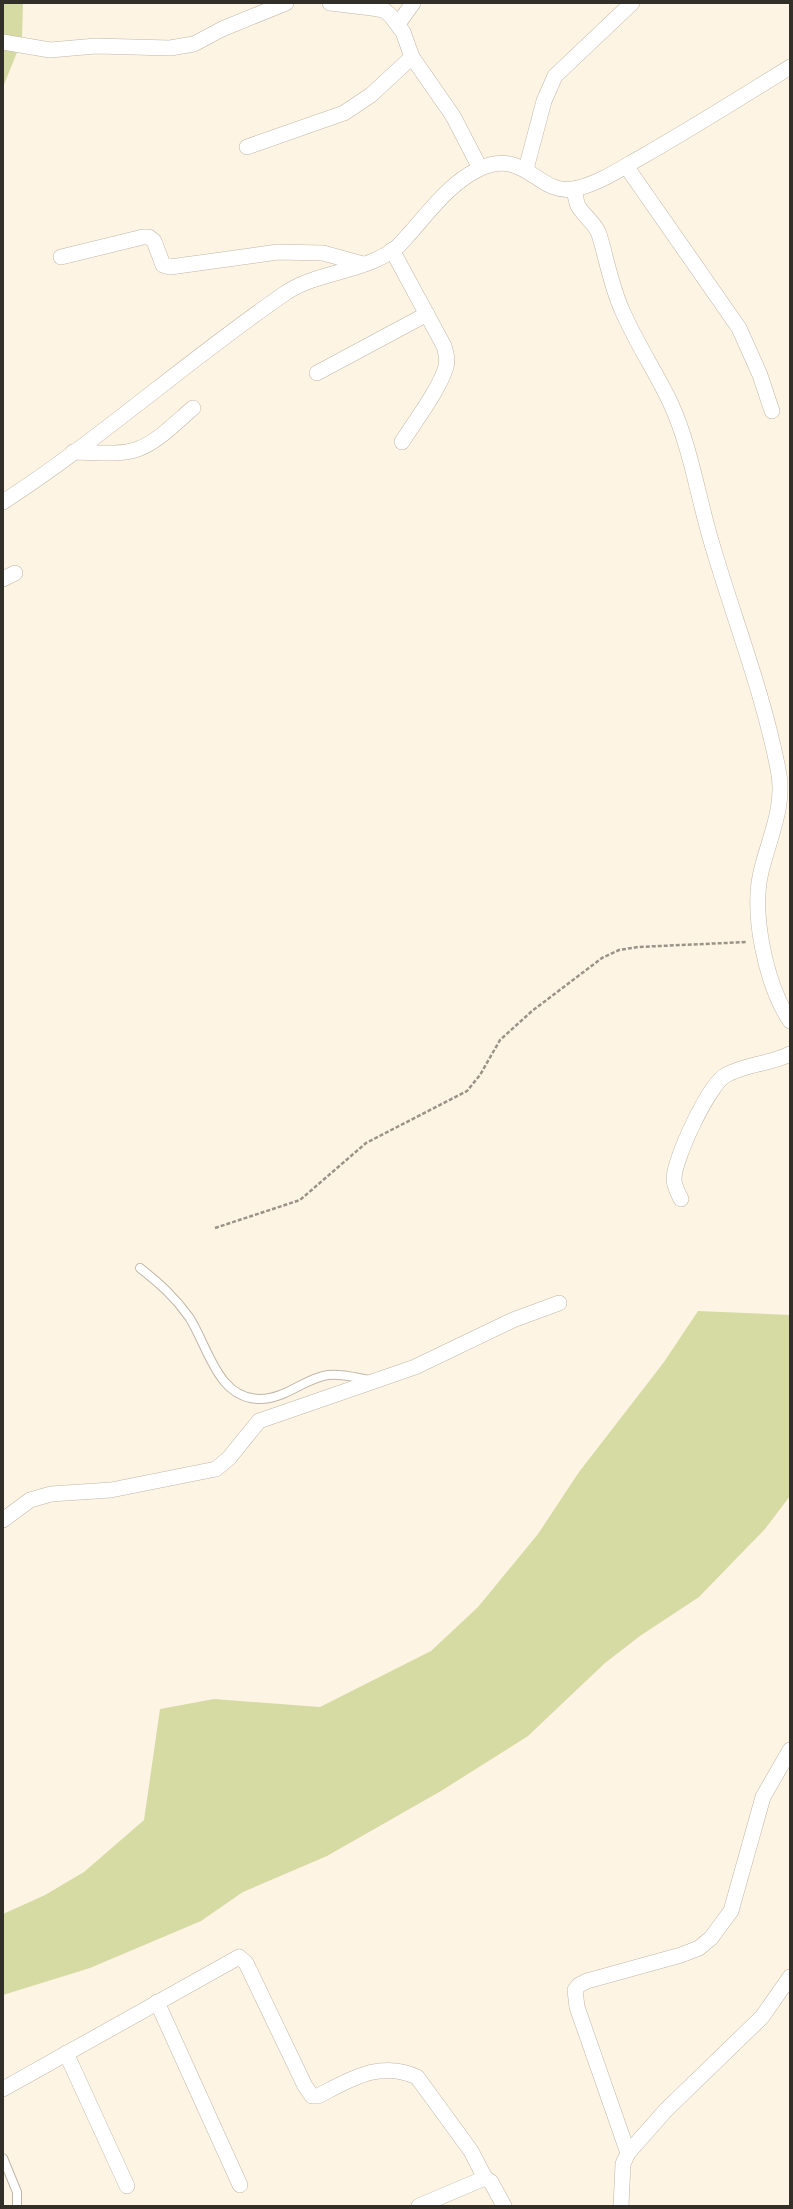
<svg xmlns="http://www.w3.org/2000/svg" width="793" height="2209" font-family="Signika,sans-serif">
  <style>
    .green { fill: #d6dba4 }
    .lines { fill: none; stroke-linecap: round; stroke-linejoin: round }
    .service-casing { stroke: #bfb6a7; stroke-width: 10 }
    .minor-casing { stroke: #bfb6a7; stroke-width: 16 }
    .path { stroke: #9a9388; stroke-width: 2.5; stroke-dasharray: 4 2; stroke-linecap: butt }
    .service { stroke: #fff; stroke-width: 8 }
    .minor { stroke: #fff; stroke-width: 15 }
  </style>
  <rect width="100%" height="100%" fill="#fef4e4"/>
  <!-- green -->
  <g class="green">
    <path d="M3 3H23L22 40 3 87Z"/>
    <path d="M698 1311 790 1315V1496L765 1529 699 1597 640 1636 605 1663 528 1736 441 1791 327 1856 243 1892 201 1921 90 1968 3 1995V1914L45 1895 84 1872 144 1820 160 1709 214 1699 320 1707 431 1651 478 1607 538 1534 579 1472 664 1362Z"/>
  </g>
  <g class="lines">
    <defs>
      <g id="service">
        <path d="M140 1268C159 1283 174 1296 189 1317 208 1346 217 1399 260 1399 286 1399 305 1378 328 1375 342 1373 357 1378 370 1380"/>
        <path d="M3 2158 17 2192V2206"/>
      </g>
      <g id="minor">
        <path d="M330 3 372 8 384 10 391 16 403 32 412 57 453 116 480 168"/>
        <path d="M398 24 413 3"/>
        <path d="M3 42 50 50 96 46 170 48 194 44 222 29 286 3"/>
        <path d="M247 147 344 113 371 95 412 57"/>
        <path d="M626 166 739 328 760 375 772 411"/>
        <path d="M526 169 544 101 555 76 632 3"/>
        <path d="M574 189C575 194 576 201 578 206 584 216 595 223 599 234 607 260 611 286 622 310 636 343 656 372 671 404 691 448 698 498 712 544 734 619 763 692 778 769 786 805 769 838 761 872 751 915 766 984 790 1021"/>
        <path d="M392 250 444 346C446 353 448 359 446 367 439 390 415 421 402 442"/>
        <path d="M61 257 143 237H149L154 241 163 265 170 267 278 252 323 253 363 264"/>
        <path d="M317 373 427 314"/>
        <path d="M73 452C93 452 119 456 138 449 159 441 176 422 193 408"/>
        <path d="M3 502C102 438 190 358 287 292 320 271 365 272 396 248 402 243 407 236 412 231 431 209 451 183 477 170 525 146 537 195 573 189 598 185 623 167 645 155 694 127 742 97 790 67"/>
        <path d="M3 579 15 573"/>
        <path d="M681 1199C678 1193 674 1186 674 1179 674 1159 709 1084 726 1075 746 1064 770 1064 790 1054"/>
        <path d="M3 1520 30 1500 51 1494 111 1490 216 1469 229 1458 259 1421 415 1367 513 1320 559 1303"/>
        <path d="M157 2002 240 2185"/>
        <path d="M66 2053 127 2186"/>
        <path d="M3 2089 239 1957 246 1963 305 2086 312 2096H318C351 2079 380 2060 417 2077L471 2151 485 2178"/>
        <path d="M628 2153 577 2007 575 1990 579 1985 587 1981 681 1955 699 1948 711 1938 731 1911 763 1797 790 1750"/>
        <path d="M419 2206 485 2178 491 2182 504 2206"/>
        <path d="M621 2206 623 2164 628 2153 666 2110 762 2017 790 1977"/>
      </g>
    </defs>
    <!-- service casing -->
    <use href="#service" class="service-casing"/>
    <!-- minor casing -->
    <use href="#minor" class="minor-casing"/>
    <!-- path -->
    <path class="path" d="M215 1228 300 1200 366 1143 467 1091 480 1075 500 1040 532 1011 602 958 619 950 638 947 747 942"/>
    <!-- service -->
    <use href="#service" class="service"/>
    <!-- minor -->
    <use href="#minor" class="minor"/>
  </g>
  <!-- border -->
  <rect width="793" height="2209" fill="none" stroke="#322e28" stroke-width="8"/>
</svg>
